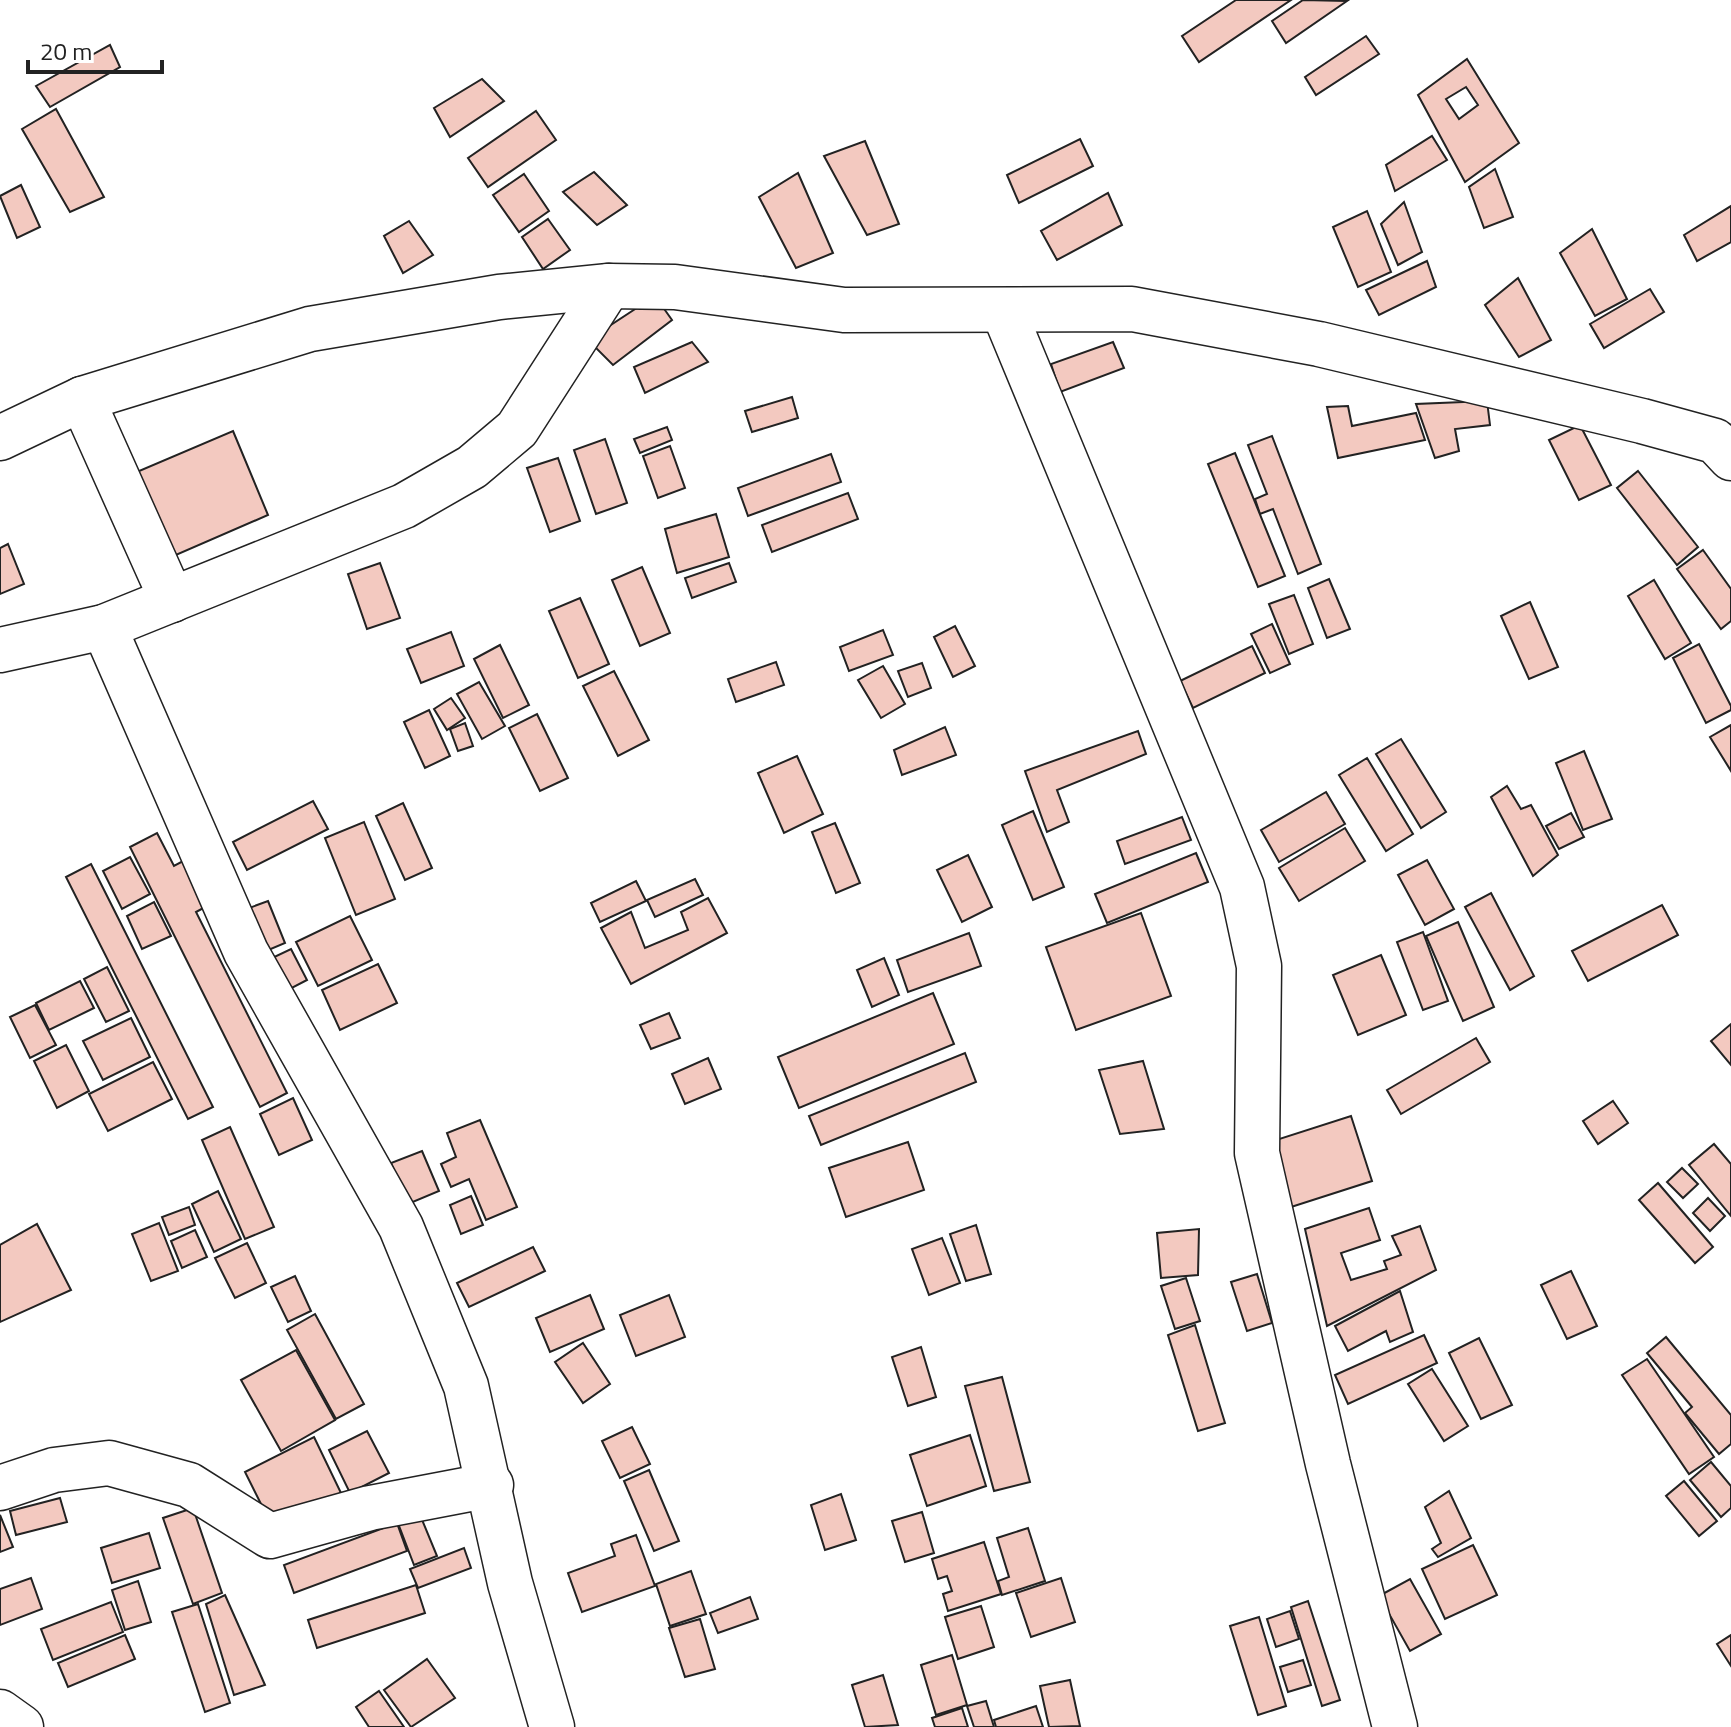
<svg xmlns="http://www.w3.org/2000/svg" width="1731" height="1727" font-family="'Titillium Web',sans-serif">
  <style>
    .building { fill: #f3c9c0; stroke: #222; stroke-width: 2; fill-rule: evenodd }
    .lines { fill: none; stroke-linecap: round; stroke-linejoin: round }
    .minor-casing { stroke: #222; stroke-width: 47 }
    .minor { stroke: #fff; stroke-width: 44 }
  </style>
  <rect width="100%" height="100%" fill="#fff"/>
  <!-- building -->
  <g class="building">
    <path d="M1236 0H1291L1199 62 1182 36Z"/>
    <path d="M1303 0 1347 1 1286 43 1272 21Z"/>
    <path d="M1366 36 1379 54 1316 95 1305 77Z"/>
    <path d="M110 45 120 67 50 107 36 86Z"/>
    <path d="M1467 59 1519 143 1465 182 1418 95ZM1466 87 1478 105 1459 119 1446 99Z"/>
    <path d="M482 79 504 101 450 137 434 108Z"/>
    <path d="M56 109 104 197 70 212 22 129Z"/>
    <path d="M536 111 556 140 488 187 468 158Z"/>
    <path d="M1432 136 1447 160 1395 191 1386 165Z"/>
    <path d="M1080 139 1093 166 1019 203 1007 175Z"/>
    <path d="M865 141 899 224 867 235 824 156Z"/>
    <path d="M1495 169 1513 217 1484 228 1469 187Z"/>
    <path d="M594 172 627 205 597 225 563 192Z"/>
    <path d="M798 173 833 253 796 268 759 197Z"/>
    <path d="M524 174 549 211 519 232 493 195Z"/>
    <path d="M21 185 40 227 17 238 0 196Z"/>
    <path d="M1108 193 1122 225 1057 260 1041 231Z"/>
    <path d="M1404 202 1422 252 1398 265 1381 224Z"/>
    <path d="M1731 206V242L1697 261 1684 235Z"/>
    <path d="M1367 211 1391 272 1358 287 1333 227Z"/>
    <path d="M548 219 570 250 543 269 522 237Z"/>
    <path d="M409 221 433 255 403 273 384 236Z"/>
    <path d="M1592 229 1627 299 1595 316 1560 253Z"/>
    <path d="M1427 261 1436 287 1379 315 1366 290Z"/>
    <path d="M1518 278 1551 340 1519 357 1485 305Z"/>
    <path d="M1650 289 1664 312 1604 348 1590 324Z"/>
    <path d="M655 296 672 320 613 365 588 340Z"/>
    <path d="M692 342 708 362 645 393 634 367Z"/>
    <path d="M1113 342 1124 368 1060 392 1051 364Z"/>
    <path d="M792 397 798 418 752 432 745 411Z"/>
    <path d="M1487 401 1490 425 1455 429 1459 451 1435 458 1416 404Z"/>
    <path d="M1348 406 1352 426 1416 413 1425 440 1338 458 1327 407Z"/>
    <path d="M1580 425 1611 485 1579 500 1549 440Z"/>
    <path d="M667 427 672 440 640 453 634 439Z"/>
    <path d="M233 431 268 515 169 558 132 474Z"/>
    <path d="M1272 436 1321 564 1298 574 1273 509 1260 514 1255 499 1267 494 1248 445Z"/>
    <path d="M605 439 627 503 596 514 574 450Z"/>
    <path d="M670 446 685 488 658 498 643 456Z"/>
    <path d="M1235 453 1285 576 1258 587 1208 464Z"/>
    <path d="M831 454 841 482 748 516 738 488Z"/>
    <path d="M558 458 580 521 550 532 527 468Z"/>
    <path d="M1638 471 1698 547 1677 565 1617 488Z"/>
    <path d="M848 493 858 519 772 552 762 525Z"/>
    <path d="M716 514 729 557 677 573 665 529Z"/>
    <path d="M8 544 24 584 0 594V548Z"/>
    <path d="M1703 550 1731 589V621L1721 629 1677 569Z"/>
    <path d="M380 563 400 618 367 629 348 574Z"/>
    <path d="M729 563 736 582 692 598 685 578Z"/>
    <path d="M642 567 670 633 640 646 612 580Z"/>
    <path d="M1329 579 1350 629 1327 638 1308 588Z"/>
    <path d="M1654 580 1691 643 1665 659 1628 596Z"/>
    <path d="M1294 595 1313 644 1289 654 1269 604Z"/>
    <path d="M580 598 609 664 578 678 549 611Z"/>
    <path d="M1530 602 1558 667 1529 679 1501 616Z"/>
    <path d="M1272 624 1290 664 1270 673 1251 634Z"/>
    <path d="M955 626 975 666 953 677 934 637Z"/>
    <path d="M883 630 893 655 849 671 840 647Z"/>
    <path d="M451 632 464 666 421 683 407 649Z"/>
    <path d="M1699 644 1731 706V710L1706 723 1673 658Z"/>
    <path d="M500 645 529 705 503 718 474 659Z"/>
    <path d="M1252 646 1265 673 1193 708 1180 681Z"/>
    <path d="M776 662 784 685 736 702 728 679Z"/>
    <path d="M922 663 931 688 908 697 898 671Z"/>
    <path d="M883 666 905 704 881 718 858 680Z"/>
    <path d="M614 671 649 740 618 756 583 686Z"/>
    <path d="M479 682 505 726 482 739 457 694Z"/>
    <path d="M451 698 465 718 447 730 434 709Z"/>
    <path d="M429 710 450 756 425 768 404 722Z"/>
    <path d="M537 714 568 778 540 791 509 728Z"/>
    <path d="M465 723 473 746 458 751 450 729Z"/>
    <path d="M1731 725V771L1710 737Z"/>
    <path d="M945 727 956 755 902 775 894 750Z"/>
    <path d="M1138 731 1146 754 1057 790 1069 822 1047 832 1025 771Z"/>
    <path d="M1401 739 1446 812 1421 828 1376 754Z"/>
    <path d="M1584 751 1612 819 1583 830 1556 763Z"/>
    <path d="M797 756 823 814 784 833 758 773Z"/>
    <path d="M1367 758 1413 834 1386 851 1339 775Z"/>
    <path d="M1507 786 1521 809 1531 805 1558 855 1533 876 1491 797Z"/>
    <path d="M1326 792 1345 824 1279 862 1261 830Z"/>
    <path d="M313 801 328 829 247 870 233 842Z"/>
    <path d="M403 803 432 868 405 880 376 816Z"/>
    <path d="M1033 811 1064 887 1033 900 1002 825Z"/>
    <path d="M1571 813 1584 837 1559 849 1546 826Z"/>
    <path d="M1182 817 1191 840 1125 864 1117 841Z"/>
    <path d="M364 822 395 899 356 915 325 838Z"/>
    <path d="M835 823 860 883 836 893 812 832Z"/>
    <path d="M1345 828 1365 861 1299 901 1279 868Z"/>
    <path d="M157 833 174 866 187 859 209 905 196 912 287 1093 260 1107 130 847Z"/>
    <path d="M1196 853 1208 882 1107 923 1095 894Z"/>
    <path d="M968 855 992 907 962 922 937 870Z"/>
    <path d="M130 857 150 894 122 909 103 871Z"/>
    <path d="M1427 860 1454 909 1425 925 1398 875Z"/>
    <path d="M91 864 213 1107 188 1119 66 877Z"/>
    <path d="M695 879 703 895 655 917 647 900Z"/>
    <path d="M636 881 646 901 600 922 591 903Z"/>
    <path d="M1491 893 1534 976 1510 990 1465 907Z"/>
    <path d="M708 898 727 933 631 984 601 928 631 912 645 948 688 930 681 912Z"/>
    <path d="M268 901 285 943 259 954 241 911Z"/>
    <path d="M154 902 171 936 142 949 127 916Z"/>
    <path d="M1662 905 1678 935 1588 981 1572 951Z"/>
    <path d="M1141 913 1171 996 1076 1030 1046 947Z"/>
    <path d="M350 916 372 960 318 986 296 942Z"/>
    <path d="M1458 922 1494 1007 1463 1021 1426 936Z"/>
    <path d="M1423 932 1448 1001 1423 1010 1397 942Z"/>
    <path d="M969 933 981 966 908 992 897 960Z"/>
    <path d="M291 949 307 980 286 991 270 959Z"/>
    <path d="M1381 955 1406 1015 1358 1035 1333 975Z"/>
    <path d="M884 958 899 995 872 1007 857 970Z"/>
    <path d="M378 964 397 1003 340 1030 322 990Z"/>
    <path d="M107 967 129 1011 106 1022 84 979Z"/>
    <path d="M80 981 94 1008 49 1030 36 1003Z"/>
    <path d="M933 993 954 1044 799 1108 778 1057Z"/>
    <path d="M35 1005 56 1045 30 1058 10 1017Z"/>
    <path d="M669 1013 680 1038 651 1049 640 1025Z"/>
    <path d="M131 1018 150 1057 103 1080 83 1041Z"/>
    <path d="M1731 1024V1065L1711 1041Z"/>
    <path d="M1476 1038 1490 1062 1401 1114 1387 1090Z"/>
    <path d="M66 1045 89 1091 57 1108 34 1061Z"/>
    <path d="M965 1053 976 1082 821 1145 809 1116Z"/>
    <path d="M708 1058 721 1089 685 1104 672 1074Z"/>
    <path d="M1143 1061 1164 1129 1120 1134 1099 1070Z"/>
    <path d="M153 1062 172 1099 108 1131 89 1094Z"/>
    <path d="M293 1098 312 1140 279 1155 260 1114Z"/>
    <path d="M1613 1101 1628 1123 1598 1144 1583 1121Z"/>
    <path d="M1351 1116 1372 1181 1288 1208 1267 1143Z"/>
    <path d="M480 1120 517 1207 486 1220 469 1179 451 1187 441 1164 456 1157 447 1133Z"/>
    <path d="M230 1127 274 1227 245 1239 202 1140Z"/>
    <path d="M908 1142 924 1190 846 1217 829 1168Z"/>
    <path d="M1714 1144 1731 1164V1216L1689 1165Z"/>
    <path d="M422 1151 439 1191 408 1204 391 1163Z"/>
    <path d="M1682 1168 1698 1184 1683 1198 1667 1182Z"/>
    <path d="M1658 1183 1713 1247 1695 1263 1639 1200Z"/>
    <path d="M218 1191 241 1239 214 1252 192 1204Z"/>
    <path d="M471 1196 483 1225 461 1234 450 1205Z"/>
    <path d="M1708 1198 1725 1216 1710 1231 1693 1213Z"/>
    <path d="M189 1207 195 1225 169 1235 162 1217Z"/>
    <path d="M1369 1208 1380 1240 1341 1253 1351 1280 1387 1269 1384 1261 1401 1255 1392 1236 1420 1226 1436 1270 1327 1326 1305 1229Z"/>
    <path d="M159 1223 178 1271 151 1281 132 1234Z"/>
    <path d="M37 1224 71 1290 0 1322V1245Z"/>
    <path d="M976 1225 991 1274 966 1281 950 1234Z"/>
    <path d="M1199 1229 1198 1275 1161 1278 1157 1233Z"/>
    <path d="M195 1230 207 1257 182 1268 171 1241Z"/>
    <path d="M942 1238 960 1283 929 1295 912 1249Z"/>
    <path d="M247 1243 266 1283 235 1298 215 1258Z"/>
    <path d="M533 1247 545 1271 469 1307 457 1283Z"/>
    <path d="M1571 1271 1597 1326 1567 1339 1541 1285Z"/>
    <path d="M1257 1274 1272 1323 1247 1331 1231 1282Z"/>
    <path d="M295 1276 311 1311 288 1322 271 1287Z"/>
    <path d="M1186 1278 1200 1321 1175 1329 1161 1286Z"/>
    <path d="M1400 1291 1413 1332 1390 1342 1386 1331 1348 1351 1335 1326Z"/>
    <path d="M590 1295 604 1329 550 1352 536 1318Z"/>
    <path d="M669 1295 685 1337 636 1356 620 1315Z"/>
    <path d="M315 1314 364 1404 336 1419 287 1330Z"/>
    <path d="M1195 1325 1225 1423 1198 1431 1168 1335Z"/>
    <path d="M1424 1335 1437 1363 1348 1404 1335 1375Z"/>
    <path d="M1666 1337 1731 1415V1444L1719 1454 1685 1413 1692 1407 1647 1353Z"/>
    <path d="M1479 1338 1512 1405 1481 1419 1449 1353Z"/>
    <path d="M583 1343 610 1384 583 1403 555 1362Z"/>
    <path d="M921 1347 936 1397 908 1406 892 1357Z"/>
    <path d="M296 1350 335 1420 281 1451 241 1380Z"/>
    <path d="M1647 1359 1714 1457 1689 1474 1622 1375Z"/>
    <path d="M1432 1369 1468 1426 1444 1441 1408 1384Z"/>
    <path d="M1002 1377 1030 1482 994 1491 965 1386Z"/>
    <path d="M632 1427 650 1464 620 1478 602 1441Z"/>
    <path d="M367 1431 389 1473 350 1493 329 1450Z"/>
    <path d="M970 1435 986 1486 927 1506 910 1455Z"/>
    <path d="M314 1437 341 1493 272 1526 245 1472Z"/>
    <path d="M1711 1462 1731 1486V1508L1721 1517 1690 1480Z"/>
    <path d="M649 1470 679 1541 654 1551 624 1481Z"/>
    <path d="M1684 1481 1717 1521 1699 1536 1666 1496Z"/>
    <path d="M1449 1491 1471 1538 1438 1557 1432 1549 1441 1543 1425 1507Z"/>
    <path d="M841 1494 856 1540 825 1550 811 1505Z"/>
    <path d="M60 1498 67 1522 16 1535 10 1511Z"/>
    <path d="M193 1508 222 1593 193 1604 163 1518Z"/>
    <path d="M418 1510 437 1556 414 1565 396 1518Z"/>
    <path d="M922 1512 934 1553 905 1562 892 1521Z"/>
    <path d="M0 1515 13 1547 0 1552Z"/>
    <path d="M397 1523 407 1551 294 1593 284 1565Z"/>
    <path d="M1028 1528 1045 1581 1002 1595 998 1581 1009 1577 997 1538Z"/>
    <path d="M149 1533 160 1568 112 1583 101 1548Z"/>
    <path d="M636 1535 655 1586 582 1612 568 1573 615 1556 611 1544Z"/>
    <path d="M984 1542 1001 1594 948 1611 943 1594 952 1591 947 1576 938 1579 932 1559Z"/>
    <path d="M1473 1545 1497 1595 1445 1619 1422 1569Z"/>
    <path d="M464 1548 471 1568 418 1588 410 1569Z"/>
    <path d="M691 1571 706 1614 670 1626 656 1584Z"/>
    <path d="M31 1578 42 1609 0 1625V1589Z"/>
    <path d="M1061 1578 1075 1622 1031 1637 1016 1593Z"/>
    <path d="M1410 1579 1441 1634 1410 1651 1379 1596Z"/>
    <path d="M138 1581 151 1622 125 1630 112 1590Z"/>
    <path d="M416 1585 425 1613 317 1648 308 1620Z"/>
    <path d="M225 1595 265 1685 234 1695 206 1604Z"/>
    <path d="M750 1597 758 1619 718 1633 710 1613Z"/>
    <path d="M1308 1601 1340 1700 1322 1706 1291 1607Z"/>
    <path d="M111 1602 123 1632 53 1660 41 1629Z"/>
    <path d="M198 1604 230 1703 205 1712 172 1612Z"/>
    <path d="M981 1606 994 1647 958 1659 945 1617Z"/>
    <path d="M1290 1611 1299 1639 1276 1647 1267 1619Z"/>
    <path d="M1259 1617 1286 1706 1258 1715 1230 1626Z"/>
    <path d="M700 1619 715 1669 685 1677 669 1628Z"/>
    <path d="M125 1635 135 1659 68 1687 58 1663Z"/>
    <path d="M1731 1635V1666L1717 1644Z"/>
    <path d="M952 1655 967 1705 936 1715 921 1665Z"/>
    <path d="M427 1659 455 1698 411 1727 384 1690Z"/>
    <path d="M1303 1660 1311 1685 1288 1692 1280 1667Z"/>
    <path d="M883 1675 898 1725 865 1727 852 1685Z"/>
    <path d="M1070 1680 1080 1726 1049 1727 1040 1686Z"/>
    <path d="M379 1691 404 1727H369L356 1707Z"/>
    <path d="M986 1701 994 1727H974L967 1706Z"/>
    <path d="M1036 1706 1043 1727H996L994 1720Z"/>
    <path d="M962 1708 968 1727H935L932 1718Z"/>
  </g>
  <g class="lines">
    <defs>
      <g id="minor">
        <path d="M1004 312 1242 887 1259 966 1257 1153 1328 1464 1395 1727"/>
        <path d="M82 399 172 600"/>
        <path d="M0 438 82 399 310 329 499 297 609 286 675 287 844 310 1132 309 1319 344 1642 421 1715 441 1731 458"/>
        <path d="M104 627 246 952 401 1227 466 1386 510 1583 552 1727"/>
        <path d="M0 650 104 627 404 506 472 467 517 429 609 286"/>
        <path d="M0 1488 54 1470 109 1463 189 1485 270 1536 370 1508 491 1485"/>
        <path d="M0 1712 21 1727"/>
      </g>
    </defs>
    <!-- minor casing -->
    <use href="#minor" class="minor-casing"/>
    <!-- minor -->
    <use href="#minor" class="minor"/>
  </g>
  <!-- scale -->
  <path d="M28 60v12h134v-12" fill="none" stroke="#222222" stroke-width="4"/>
  <text x="40" y="60" font-size="24" fill="#222222" stroke="#ffffff" stroke-width="6" paint-order="stroke">20 m</text>
</svg>
